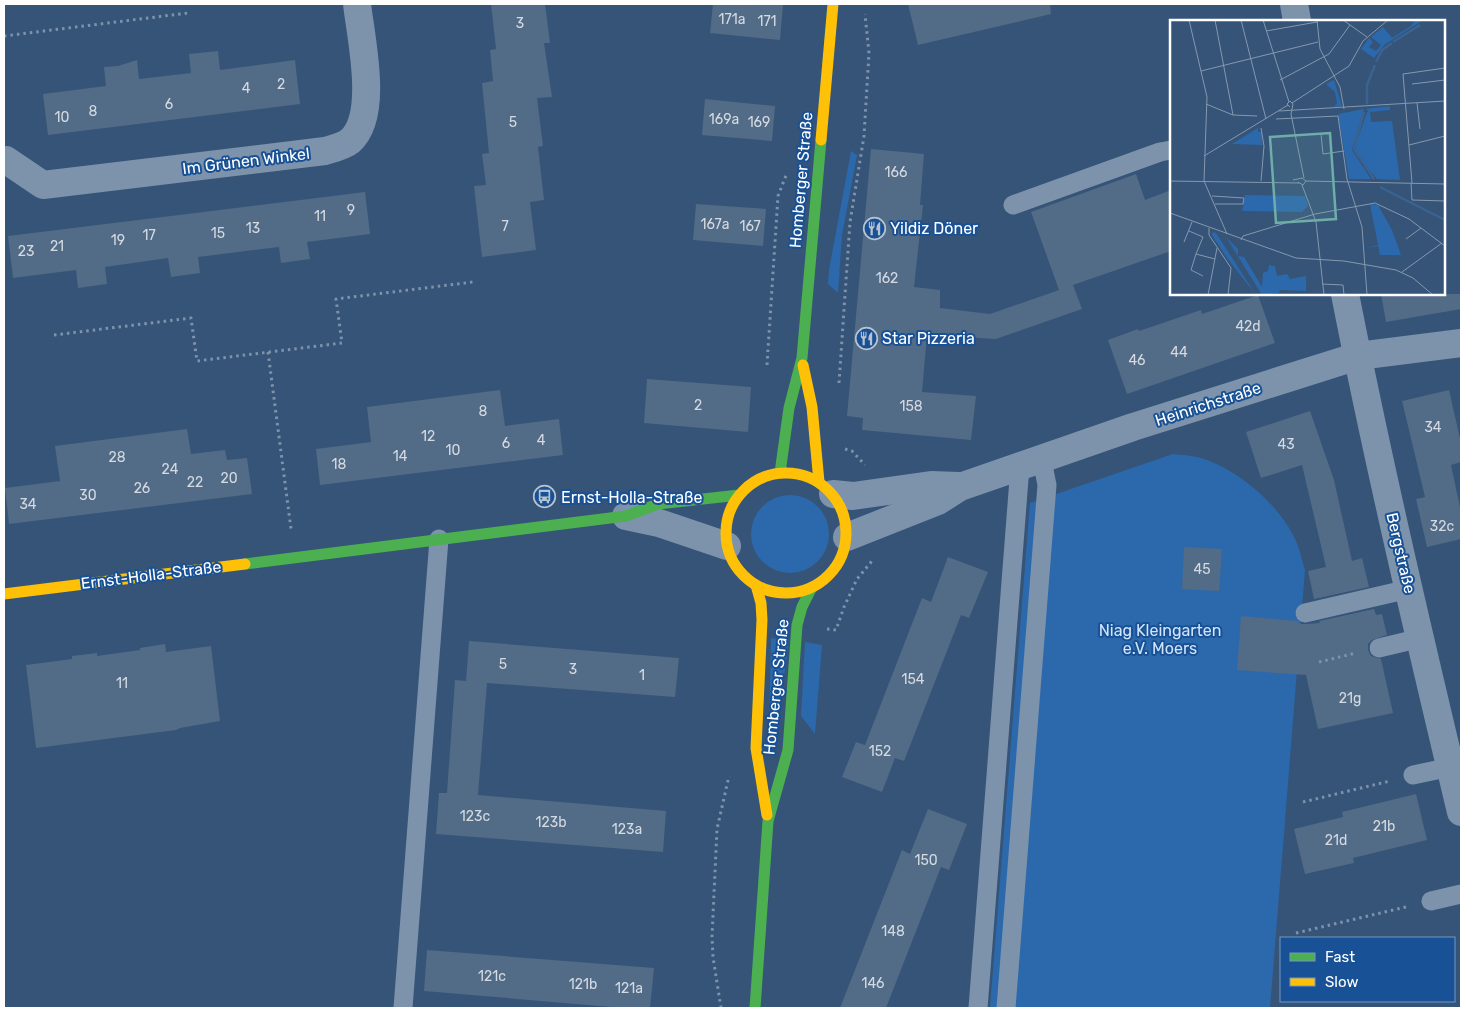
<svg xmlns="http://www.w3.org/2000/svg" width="1465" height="1012" font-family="Rubik,sans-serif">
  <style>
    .green { fill: #2c69ac }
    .building { fill: #526b87 }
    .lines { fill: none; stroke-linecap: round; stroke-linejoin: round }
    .path { stroke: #7d93ab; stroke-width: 3; stroke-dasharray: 2.5 4; stroke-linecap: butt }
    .lane { stroke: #7d93ab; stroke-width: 19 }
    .street { stroke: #7d93ab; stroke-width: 28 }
    .fast { stroke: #4caf50; stroke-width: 11 }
    .slow { stroke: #ffc107; stroke-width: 11 }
    .labels { text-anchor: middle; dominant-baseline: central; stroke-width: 4; stroke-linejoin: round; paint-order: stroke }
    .number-label { font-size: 14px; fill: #d4dae1 }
    .street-label { font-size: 16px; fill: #fff; stroke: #185195 }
    .poi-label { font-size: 16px; fill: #fff; stroke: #185195; text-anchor: start }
    .park-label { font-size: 16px; fill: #d0e5fc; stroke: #185195 }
    .inset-river { fill: none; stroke: #3a6392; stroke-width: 2.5 }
    .inset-road { fill: none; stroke: #8698ae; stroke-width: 1 }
    .view { fill: #6fada8; fill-opacity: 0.15; stroke: #6fada8; stroke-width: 2.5 }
    .inset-edge { fill: none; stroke: #fff; stroke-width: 2.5 }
  </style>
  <rect width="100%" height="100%" fill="#355478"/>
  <!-- green -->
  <g class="green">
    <path d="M851 151 857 155 842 235 838 293 828 284 829 270Z"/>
    <path d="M1173 454C1185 455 1196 456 1207 460 1242 473 1281 507 1296 541 1300 550 1302 561 1305 570L1270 1008H990L1030 503Z"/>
    <circle cx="790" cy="534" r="39"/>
    <path d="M771 638 789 640 775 742 769 741Z"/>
    <path d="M805 642 822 645 815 734 801 716Z"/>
  </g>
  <!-- building -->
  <g class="building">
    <path d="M491 4H545L550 43H544L552 97 537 98 543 146 538 147 544 200 530 202 536 250 482 257 474 186 486 185 482 154 489 153 482 83 493 81 490 50 496 49Z"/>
    <path d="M713 4H783L780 40 710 33Z"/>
    <path d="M908 4H1050L1051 14 918 45Z"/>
    <path d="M218 51 220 70 295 60 300 104 48 135 43 94 106 86 104 67 118 66 137 60 139 79 191 73 189 54Z"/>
    <path d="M705 99 775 106 772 141 702 135Z"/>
    <path d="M871 149 924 154 920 205H923L914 287 940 290V308L990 314 1059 290 1031 212 1136 174 1145 200 1171 190V251L1073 285 1082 309 996 339 927 335 922 392 976 396 971 440 862 430 863 418 847 416Z"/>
    <path d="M365 192 370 234 307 242 310 259 281 263 279 247 198 257 200 273 171 277 168 258 105 267 107 284 78 288 76 270 13 278 8 236Z"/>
    <path d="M696 204 766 209 763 246 693 240Z"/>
    <path d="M1381 294H1461V309L1386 322Z"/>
    <path d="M1258 295 1275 343 1127 394 1108 340 1138 329 1139 331 1201 310 1202 314Z"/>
    <path d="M647 379 751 387 748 432 644 423Z"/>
    <path d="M500 390 505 426 559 419 563 455 320 485 316 449 371 442 367 407Z"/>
    <path d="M1449 390 1461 443V462L1451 465 1461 512V539L1427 547 1416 499 1425 497 1402 401Z"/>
    <path d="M1310 411 1334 480 1352 561 1362 558 1369 587 1314 599 1308 571 1326 567 1302 465 1261 478 1246 432Z"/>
    <path d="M187 429 191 454 225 450 227 460 247 458 252 494 9 524 5 488 60 481 55 446Z"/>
    <path d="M1184 547 1222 549 1219 591 1182 589Z"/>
    <path d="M948 557 988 572 969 618 961 615 904 761 895 758 882 792 842 777 856 742 865 745 922 598 931 602Z"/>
    <path d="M1374 609 1376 615 1382 614 1387 635 1372 640 1368 644V650L1371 656 1381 659 1393 713 1318 729 1306 675 1237 670 1241 616 1297 621 1301 624H1307L1320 623 1319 621Z"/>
    <path d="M469 641 679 658 675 697 487 683 478 795 666 811 663 852 436 834 439 793H447L455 680 466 681Z"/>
    <path d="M165 644 166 652 211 646 220 721 180 728 176 730 36 748 26 665 72 659V656L97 653V656L140 650V648Z"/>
    <path d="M1416 794 1427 840 1353 858 1354 863 1305 874 1294 829 1343 817 1342 812Z"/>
    <path d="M928 809 967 824 949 870 941 867 886 1008H840L902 850 910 854Z"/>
    <path d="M427 950 654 968 650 1008H623L424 991Z"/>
  </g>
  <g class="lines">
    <!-- path -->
    <g class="path">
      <path d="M4 36 188 13"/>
      <path d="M54 335 191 318 197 361 342 343 336 299 473 282"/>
      <path d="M268 352 291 529"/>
      <path d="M767 365 778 196 787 173"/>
      <path d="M839 383 850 222 864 136 869 53 865 14"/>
      <path d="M845 449 852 451 865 465"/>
      <path d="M827 629 836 630 844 607 857 579 872 561"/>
      <path d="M1319 662 1356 653"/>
      <path d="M1303 802 1390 781"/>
      <path d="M1296 933 1406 907"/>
      <path d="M721 1008 713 957 712 937 717 829 729 776"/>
    </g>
    <!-- lane -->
    <g class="lane">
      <path d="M1013 205 1160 152 1171 150"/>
      <path d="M1305 613 1409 589"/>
      <path d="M1379 648 1421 638"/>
      <path d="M1413 775 1451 767"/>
      <path d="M1431 901 1461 894"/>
      <path d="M403 1008 439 539"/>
      <path d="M978 1008 1020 466"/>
      <path d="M1006 1008 1047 485 1042 460"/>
    </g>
    <!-- street -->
    <g class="street">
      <path d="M1294 4 1297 21"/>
      <path d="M6 160 43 185 325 151C332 149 344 146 350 141 379 116 361 39 357 4"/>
      <path d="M1345 294C1379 467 1420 640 1461 812"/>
      <path d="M833 494 853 496 931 485 959 486"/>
      <path d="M626 516 659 523 727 546"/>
      <path d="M847 537 938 501 960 487 1133 427 1358 356 1461 343"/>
    </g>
    <!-- fast -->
    <g class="fast">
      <path d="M780 473 789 408 802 358 821 140"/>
      <path d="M245 564 626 516 658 504 739 495"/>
      <path d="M755 1008 768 821 788 750 797 625 802 607 812 587"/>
    </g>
    <!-- slow -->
    <g class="slow">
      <path d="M821 140 833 4"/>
      <path d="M803 365 812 407 819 482"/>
      <circle cx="786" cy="533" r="60"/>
      <path d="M756 585 761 603 762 620 756 748 767 815"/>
      <path d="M4 594 245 564"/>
    </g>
  </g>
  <!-- icons -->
  <defs>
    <symbol id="restaurant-ring" viewBox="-11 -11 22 22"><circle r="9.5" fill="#185195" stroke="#b8c3d0" stroke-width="1.5"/><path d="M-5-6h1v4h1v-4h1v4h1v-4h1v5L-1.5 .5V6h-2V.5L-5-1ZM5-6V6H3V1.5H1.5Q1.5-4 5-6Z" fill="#b8c3d0"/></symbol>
    <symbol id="bus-ring" viewBox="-11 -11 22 22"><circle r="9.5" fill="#185195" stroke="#b8c3d0" stroke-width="1.5"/><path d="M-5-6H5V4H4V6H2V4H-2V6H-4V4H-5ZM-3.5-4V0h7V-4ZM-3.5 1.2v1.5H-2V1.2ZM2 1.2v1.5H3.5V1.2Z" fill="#b8c3d0"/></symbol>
  </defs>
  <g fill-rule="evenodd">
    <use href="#restaurant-ring" x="862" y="216" width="25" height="25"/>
    <use href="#restaurant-ring" x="854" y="326" width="25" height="25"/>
    <use href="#bus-ring" x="532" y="484" width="25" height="25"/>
  </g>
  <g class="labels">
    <!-- number labels -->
    <g class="number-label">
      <text x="732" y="19">171a</text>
      <text x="767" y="21">171</text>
      <text x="520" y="23">3</text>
      <text x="281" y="84">2</text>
      <text x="246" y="88">4</text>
      <text x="169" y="104">6</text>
      <text x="93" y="111">8</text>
      <text x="62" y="117">10</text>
      <text x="724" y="119">169a</text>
      <text x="513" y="122">5</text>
      <text x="759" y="122">169</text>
      <text x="896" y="172">166</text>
      <text x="351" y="210">9</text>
      <text x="320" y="216">11</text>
      <text x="715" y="224">167a</text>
      <text x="505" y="226">7</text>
      <text x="750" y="226">167</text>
      <text x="253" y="228">13</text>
      <text x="218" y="233">15</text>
      <text x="149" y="235">17</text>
      <text x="118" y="240">19</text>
      <text x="57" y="246">21</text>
      <text x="26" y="251">23</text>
      <text x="887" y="278">162</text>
      <text x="1248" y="326">42d</text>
      <text x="1179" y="352">44</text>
      <text x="1137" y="360">46</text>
      <text x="698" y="405">2</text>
      <text x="911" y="406">158</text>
      <text x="483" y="411">8</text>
      <text x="1433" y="427">34</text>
      <text x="428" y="436">12</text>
      <text x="541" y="440">4</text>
      <text x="506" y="443">6</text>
      <text x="1286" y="444">43</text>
      <text x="453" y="450">10</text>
      <text x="400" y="456">14</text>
      <text x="117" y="457">28</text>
      <text x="339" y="464">18</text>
      <text x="170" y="469">24</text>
      <text x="229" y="478">20</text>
      <text x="195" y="482">22</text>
      <text x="142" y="488">26</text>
      <text x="88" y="495">30</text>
      <text x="28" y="504">34</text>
      <text x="1442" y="526">32c</text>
      <text x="1202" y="569">45</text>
      <text x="503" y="664">5</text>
      <text x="573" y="669">3</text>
      <text x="642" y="675">1</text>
      <text x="913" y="679">154</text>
      <text x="122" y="683">11</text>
      <text x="1350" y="698">21g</text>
      <text x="880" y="751">152</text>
      <text x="475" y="816">123c</text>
      <text x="551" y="822">123b</text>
      <text x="1384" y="826">21b</text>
      <text x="627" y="829">123a</text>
      <text x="1336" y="840">21d</text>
      <text x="926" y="860">150</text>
      <text x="893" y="931">148</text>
      <text x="492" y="976">121c</text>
      <text x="873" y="983">146</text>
      <text x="583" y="984">121b</text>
      <text x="629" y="988">121a</text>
    </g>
    <!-- street labels -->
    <g class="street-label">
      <text transform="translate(246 161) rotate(-7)">Im Grünen Winkel</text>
      <text transform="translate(801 180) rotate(-85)">Homberger Straße</text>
      <text transform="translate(1208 404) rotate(-18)">Heinrichstraße</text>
      <text transform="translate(1401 553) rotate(77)">Bergstraße</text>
      <text transform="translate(151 575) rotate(-7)">Ernst-Holla-Straße</text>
      <text transform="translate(776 687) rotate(-84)">Homberger Straße</text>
    </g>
    <!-- poi labels -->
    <g class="poi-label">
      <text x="890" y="228">Yildiz Döner</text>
      <text x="882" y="338">Star Pizzeria</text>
      <text x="561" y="497">Ernst-Holla-Straße</text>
    </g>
    <!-- park labels -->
    <g class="park-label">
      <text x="1160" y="630">Niag Kleingarten<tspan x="1160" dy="18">e.V. Moers</tspan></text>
    </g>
  </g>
  <!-- overview -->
  <g transform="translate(1170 20)">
    <rect width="275" height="275" fill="#355478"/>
    <path d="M245 0H253L214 25 204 38 191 29 199 18 203 22 199 27 206 31 211 25 201 17 213 7 222 18 241 6ZM164 60 172 86 164 87 167 83 165 72 156 64ZM220 86V90L200 92 201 102 222 101 230 160 207 159 186 134V124L197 92H199L196 89ZM194 89 182 130 201 159H179L168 94ZM88 108V112H92V125L62 124ZM75 175 135 176 138 186 132 192 72 191ZM200 184 208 185 222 210 231 235H210L208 226 196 228 208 225ZM43 212 46 213 86 275 57 238 42 215ZM56 217 68 229V236L74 237 92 267 93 253 98 251 99 245 105 246 107 256 117 254 120 259 136 256V271L110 270 109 273 92 275Z" fill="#2c69ac"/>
    <path class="inset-river" d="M223 22 250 5M206 42 212 30 222 23M197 84V65L205 45M194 92 184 129 204 159M210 167 275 200"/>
    <path class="inset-road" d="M19 0 37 77 34 161 57 214M45 0 63 95M71 0 96 99M93 0 119 82M147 0 150 29 170 67 174 89M173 0 197 17M96 11 147 2M31 51 148 22M110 60 159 34 180 5M242 64 275 60M122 83 179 46 193 21 218 0M247 83 250 109M36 84 63 95 87 96M120 87 117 84 120 81 123 84 121 94 134 158M109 91 275 81M106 99 168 96 177 159 192 207 197 275M91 108 94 126 91 161M151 114 153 134 174 131M239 125 275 116M34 136 118 85M123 160 132 158 136 161 133 165 128 162M0 161 129 163M136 161 275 164M241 163 242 180 275 181M242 163 233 54 275 48M132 165 146 202 154 275M42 176 74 178 73 184H45M0 193 126 238 174 241 226 250 243 258 263 275M39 208V215L61 248 58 275M19 211 33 217 26 234M236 219 251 208M71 220 73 216 145 194 205 183 239 199 275 226M14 222 22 202M232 252 272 223M33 256 21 250 26 234 45 239M152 264 173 265 174 275M38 275 47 228"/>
    <path class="view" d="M160 113 166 199 106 203 100 117Z"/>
    <rect width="275" height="275" class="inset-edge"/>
  </g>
  <!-- border -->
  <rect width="1465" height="1012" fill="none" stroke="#ffffff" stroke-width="10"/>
  <!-- legend -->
  <rect x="1280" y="937" width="175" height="65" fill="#185195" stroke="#7497bf"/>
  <rect x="1290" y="953" width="25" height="8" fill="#4caf50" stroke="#7497bf"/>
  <text x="1325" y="962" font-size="15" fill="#ffffff">Fast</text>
  <rect x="1290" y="978" width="25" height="8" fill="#ffc107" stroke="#7497bf"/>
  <text x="1325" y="987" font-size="15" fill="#ffffff">Slow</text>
</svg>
